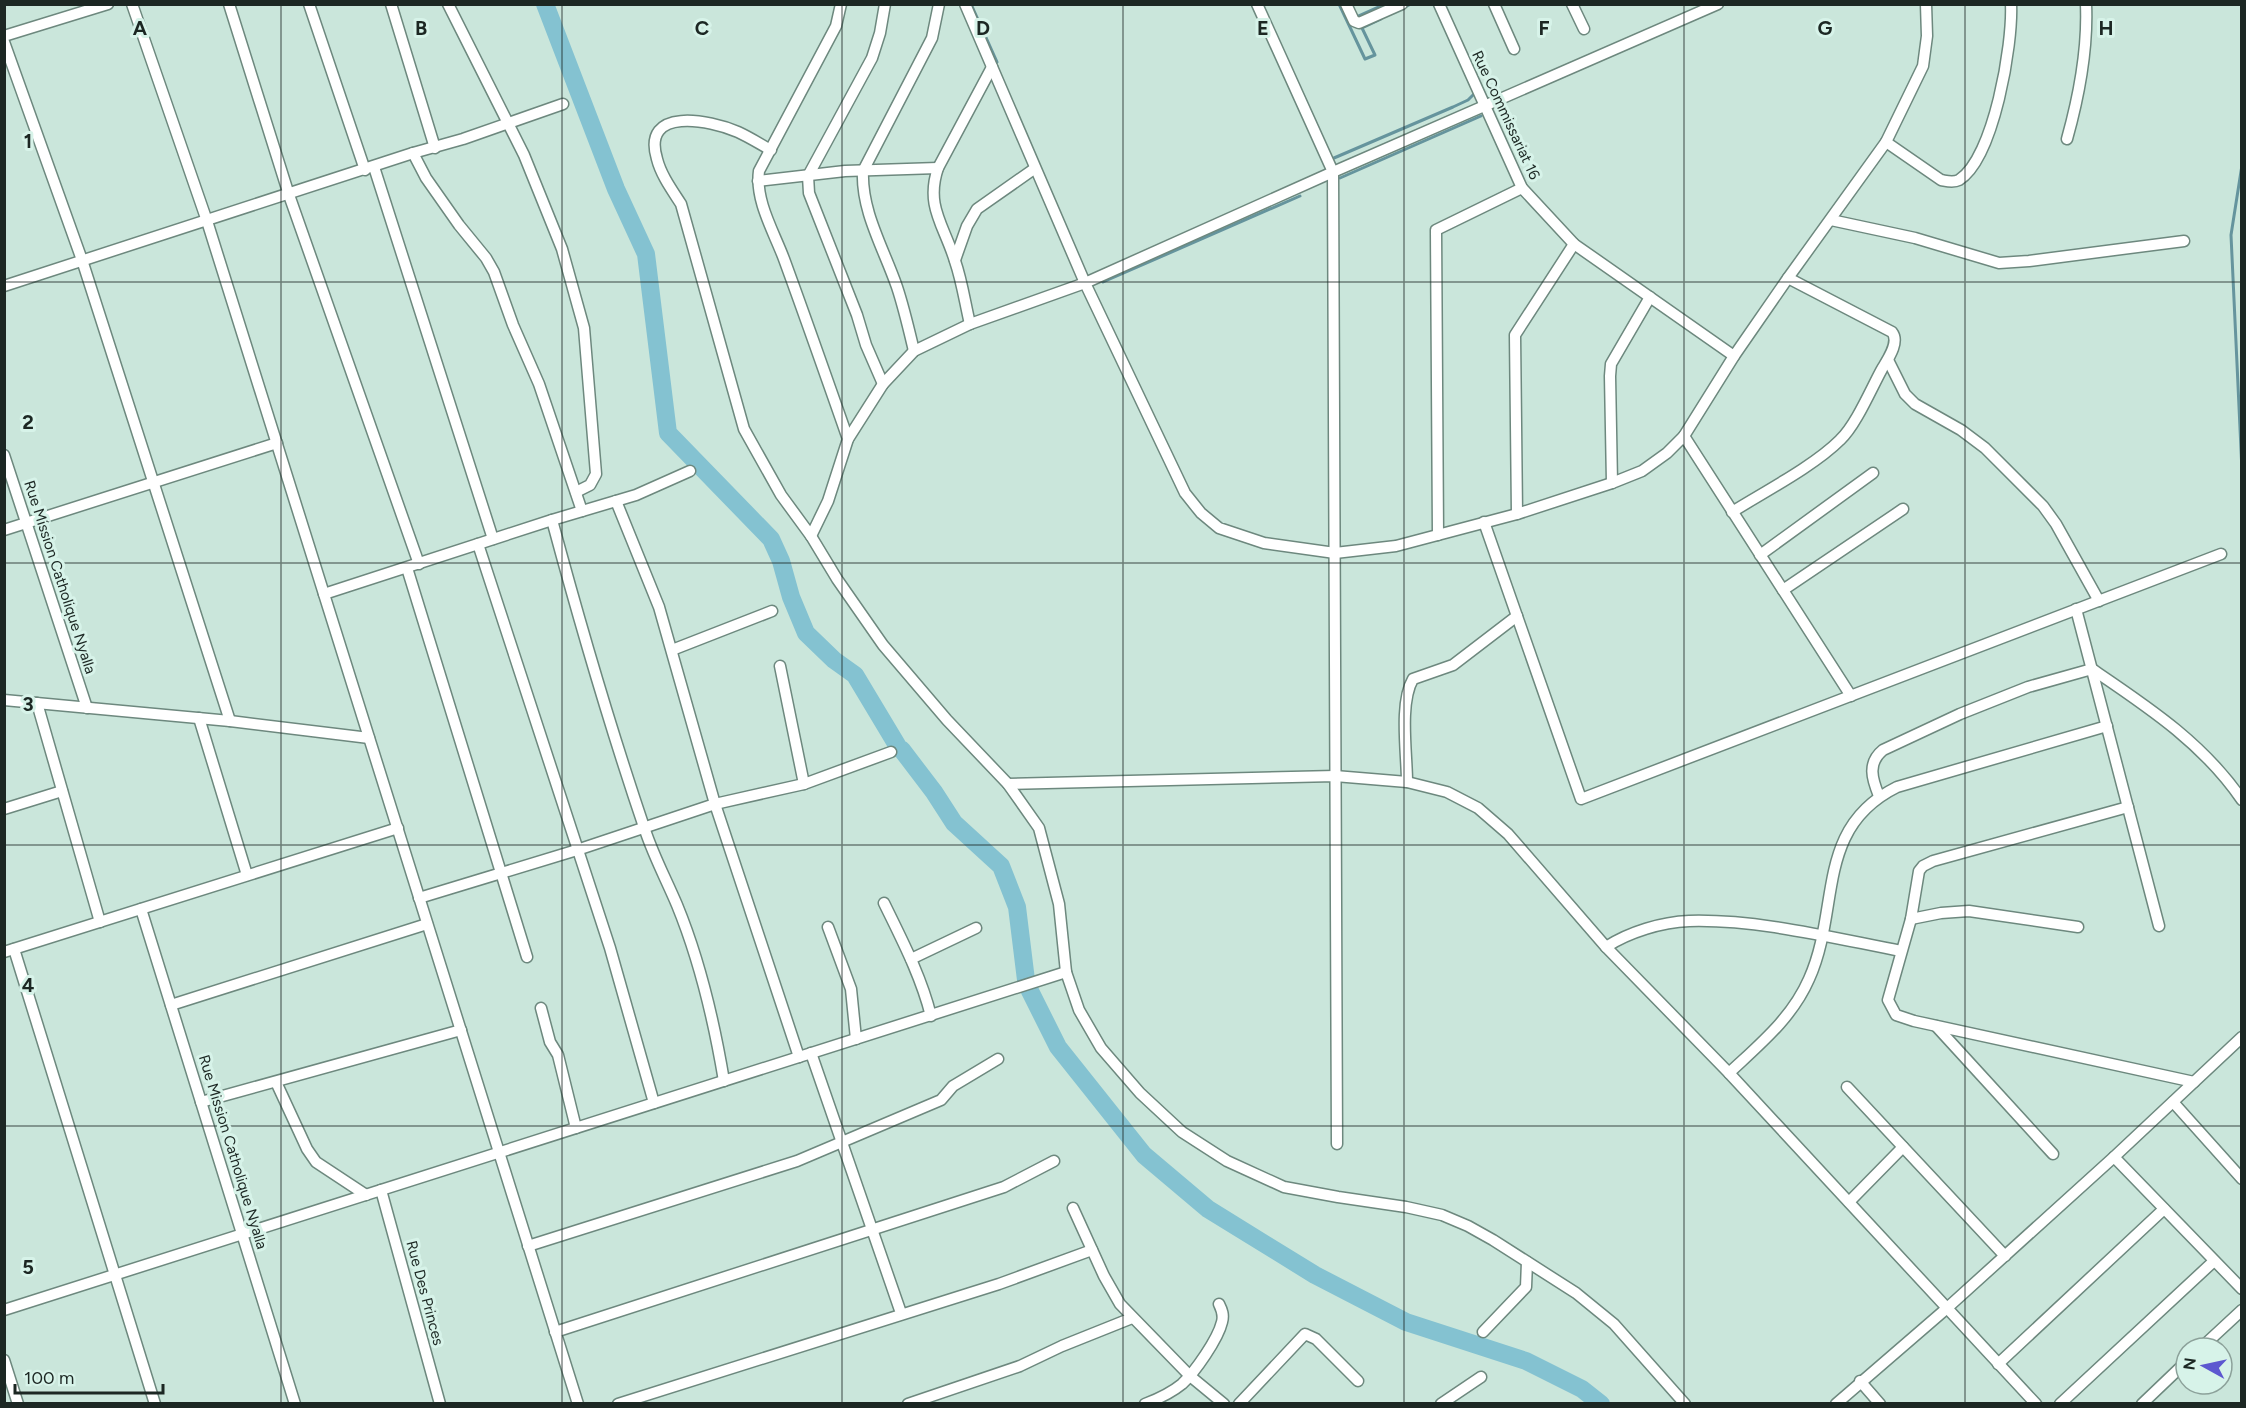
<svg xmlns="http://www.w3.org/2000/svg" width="2246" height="1408" font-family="Figtree,sans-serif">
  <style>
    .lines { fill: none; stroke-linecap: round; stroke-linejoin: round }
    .stream { stroke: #65949d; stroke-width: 3 }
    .river { stroke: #84c2d1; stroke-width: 18 }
    .street-casing { stroke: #6d887e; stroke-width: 13 }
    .street { stroke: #fff; stroke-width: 10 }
    .grid { fill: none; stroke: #1c2723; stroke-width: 1.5; stroke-opacity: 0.55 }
    .labels { text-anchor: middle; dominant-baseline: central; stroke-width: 6; stroke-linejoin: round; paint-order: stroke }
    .street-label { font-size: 15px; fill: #1c2723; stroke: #d7f3e9 }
    .grid-label { font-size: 20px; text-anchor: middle; font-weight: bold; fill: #1c2723; stroke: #d7f3e9; stroke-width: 6; stroke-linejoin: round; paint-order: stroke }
  </style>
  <rect width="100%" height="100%" fill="#cae6db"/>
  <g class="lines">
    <!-- stream -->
    <g class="stream">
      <path d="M971 4 997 62"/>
      <path d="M1339 4 1365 59 1375 55 1362 28 1381 19"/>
      <path d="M1403 8 1411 4"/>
      <path d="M1356 17 1385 4"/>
      <path d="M1334 158 1453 107 1468 100 1476 92"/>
      <path d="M2242 165 2231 235 2242 471"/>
      <path d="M1340 178 1481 116"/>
      <path d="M1103 282 1300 196"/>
    </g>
    <!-- river -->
    <g class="river">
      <path d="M545 4 616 189 646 254 668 433 771 539 781 561 791 597 806 633 834 660 855 675 897 745"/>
      <path d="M902 750 934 792 954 823 1001 866 1017 907 1026 980"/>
      <path d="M1028 987 1058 1047 1144 1155 1208 1209 1315 1275 1406 1322 1526 1361 1582 1389 1601 1404"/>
    </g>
    <defs>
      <g id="street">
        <path d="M132 4 207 221 578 1404"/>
        <path d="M229 4 289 195 419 564"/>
        <path d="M309 4 365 170"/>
        <path d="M391 4 435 148"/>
        <path d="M448 4 524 155 562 249 584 328 596 474 590 485 576 492"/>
        <path d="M841 4 836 26 759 171C755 201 774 232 784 259 806 319 827 379 848 439"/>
        <path d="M965 4 1085 283 1185 493 1201 513 1219 528 1264 543 1335 553 1396 546 1517 514 1612 483 1642 471 1667 453 1684 436 1734 356 1788 278 1886 142 1923 66 1927 36 1926 4"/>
        <path d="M1257 4 1333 172 1337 1144"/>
        <path d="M1346 4 1354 21 1359 23 1402 4"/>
        <path d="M1439 4 1522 188 1574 244 1734 356"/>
        <path d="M1494 4 1514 49"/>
        <path d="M1572 4 1584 29"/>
        <path d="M4 36 108 4"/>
        <path d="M4 42 82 260 230 721"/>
        <path d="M2067 139C2079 96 2088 49 2086 4"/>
        <path d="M1886 142 1941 180C1947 181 1953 183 1959 180 1994 158 2013 44 2011 4"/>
        <path d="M771 150C760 144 749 137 738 132 710 120 641 106 657 159 661 175 672 190 681 204L744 429 781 495 811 536 837 579 883 645 947 720 1008 784 1039 828 1059 904 1066 972 1079 1010 1101 1048 1140 1093 1182 1132 1227 1161 1284 1187 1338 1197 1406 1207 1442 1215 1468 1226 1493 1240 1576 1293 1614 1324 1685 1404"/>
        <path d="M413 153 426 178 459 225 486 258 494 272 513 325 539 384 582 511"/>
        <path d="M374 167 493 539"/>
        <path d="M758 181 845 171 938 168"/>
        <path d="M1831 220 1915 238 1999 263 2029 261 2184 241"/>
        <path d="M955 260 967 226 977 209 1034 169"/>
        <path d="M4 286 413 153 463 139 563 104"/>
        <path d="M970 324C965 303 962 281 955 261 944 225 925 206 938 168L992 67"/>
        <path d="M914 351C909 330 904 308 897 287 884 249 861 211 863 171L932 38 939 4"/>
        <path d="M1888 360 1905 394 1915 404 1961 430 1985 448 2043 506 2056 524 2099 601"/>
        <path d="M883 384 866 345 857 315 809 193 808 176 872 58 880 33 885 4"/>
        <path d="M1684 436 1851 696"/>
        <path d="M4 455 87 708"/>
        <path d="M1612 483 1610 376 1611 364 1650 297"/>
        <path d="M616 501 659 607 715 804 799 1057"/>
        <path d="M1732 512C1764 492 1814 466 1840 440 1856 425 1871 389 1882 369 1888 359 1900 342 1892 332L1788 278"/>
        <path d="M1517 514 1515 335 1574 244"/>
        <path d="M552 520C580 624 610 727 645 830 654 857 666 879 677 905 700 961 714 1021 724 1081"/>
        <path d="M1484 522 1581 799 2221 554"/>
        <path d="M4 530 277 443"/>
        <path d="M1438 535 1436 230 1522 188"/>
        <path d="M811 536 828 501 848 439 883 384 914 351 970 324 1085 283 1333 172 1718 4"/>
        <path d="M478 544 610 948 654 1103"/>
        <path d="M1760 555 1873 473"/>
        <path d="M407 568 527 957"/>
        <path d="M1783 590 1903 509"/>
        <path d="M324 594 552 520 636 495 690 471"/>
        <path d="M2076 609 2159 926"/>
        <path d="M672 650 772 611"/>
        <path d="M780 666 804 784"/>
        <path d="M4 700 230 721 369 738"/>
        <path d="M37 703 100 922"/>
        <path d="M199 718 247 875"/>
        <path d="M1407 782C1407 754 1399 703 1413 679L1453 665 1517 616"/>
        <path d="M1008 784 1335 776 1407 782 1447 792 1478 808 1508 834 1606 947 1729 1073 2036 1404"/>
        <path d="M1879 796C1872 779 1867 763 1883 750L1960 714 2028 687 2092 669C2148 707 2203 743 2242 800"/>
        <path d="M2128 807 1933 861 1923 866 1919 871 1911 919 1888 1000 1896 1015 1914 1021 2194 1082"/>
        <path d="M4 809 62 791"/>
        <path d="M419 898 577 850 715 804 804 784 891 752"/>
        <path d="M884 903C902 940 921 976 931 1016"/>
        <path d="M141 909 295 1404"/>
        <path d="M1911 919 1941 913 1969 911 2078 927"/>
        <path d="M828 927 851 989 856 1039"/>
        <path d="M1606 947C1629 932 1662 922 1689 921 1758 919 1833 938 1901 951"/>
        <path d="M14 949 155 1404"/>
        <path d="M4 952 398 828"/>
        <path d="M911 959 976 928"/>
        <path d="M171 1005 427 924"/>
        <path d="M541 1008 550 1042 558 1055 576 1128"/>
        <path d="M1936 1026 2053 1154"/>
        <path d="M811 1053 901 1313"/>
        <path d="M1729 1073C1760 1044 1792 1018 1809 979 1841 908 1814 828 1897 787L2107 726"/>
        <path d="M276 1082 307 1149 316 1162 366 1195"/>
        <path d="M1847 1087 2005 1256"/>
        <path d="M201 1102 461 1030"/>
        <path d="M2173 1102 2242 1179"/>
        <path d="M2114 1157 2242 1289"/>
        <path d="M381 1190 440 1404"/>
        <path d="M1849 1202 1903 1147"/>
        <path d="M1073 1208 1104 1276 1120 1304 1190 1376 1224 1404"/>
        <path d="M528 1246 797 1161 941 1100 953 1086 998 1059"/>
        <path d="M4 1310 1066 972"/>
        <path d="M555 1332 1004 1187 1054 1161"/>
        <path d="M1483 1332 1526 1287 1527 1262"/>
        <path d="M2201 1348 2242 1310"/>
        <path d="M4 1360 18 1404"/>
        <path d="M1998 1364 2164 1209"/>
        <path d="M1860 1381 1880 1404"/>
        <path d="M618 1404 999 1284 1092 1250"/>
        <path d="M908 1404 1020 1366 1062 1346 1132 1318"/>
        <path d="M1145 1404C1158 1399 1171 1393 1182 1384 1195 1372 1218 1339 1222 1322 1224 1315 1222 1310 1219 1304"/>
        <path d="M1239 1404 1305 1334 1316 1339 1358 1381"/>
        <path d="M1441 1404 1481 1377"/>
        <path d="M1836 1404 1946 1309 2114 1157 2242 1037"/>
        <path d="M2060 1404 2214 1261"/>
        <path d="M2142 1404 2186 1362"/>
      </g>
    </defs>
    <!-- street casing -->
    <use href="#street" class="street-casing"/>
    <!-- street -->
    <use href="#street" class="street"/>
  </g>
  <!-- grid -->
  <path class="grid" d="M281 4V1404M562 4V1404M842 4V1404M1123 4V1404M1404 4V1404M1684 4V1404M1965 4V1404M4 282H2242M4 563H2242M4 845H2242M4 1126H2242"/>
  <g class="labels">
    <!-- street labels -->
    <g class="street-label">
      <text transform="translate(1506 115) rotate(65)">Rue Commissariat 16</text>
      <text transform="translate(60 577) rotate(72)">Rue Mission Catholique Nyalla</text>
      <text transform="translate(233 1152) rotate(73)">Rue Mission Catholique Nyalla</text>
      <text transform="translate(425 1293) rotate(75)">Rue Des Princes</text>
    </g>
  </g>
  <g class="grid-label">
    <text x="140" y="35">A</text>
    <text x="421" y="35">B</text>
    <text x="702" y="35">C</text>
    <text x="983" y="35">D</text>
    <text x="1263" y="35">E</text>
    <text x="1544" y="35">F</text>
    <text x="1825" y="35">G</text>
    <text x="2106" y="35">H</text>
    <text x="28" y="148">1</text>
    <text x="28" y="429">2</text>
    <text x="28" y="711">3</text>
    <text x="28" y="992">4</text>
    <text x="28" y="1274">5</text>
  </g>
  <!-- border -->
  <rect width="2246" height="1408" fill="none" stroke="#1c2723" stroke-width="12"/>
  <!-- north arrow -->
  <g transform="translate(2204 1366) rotate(278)"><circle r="28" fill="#d7f3e9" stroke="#8ca19a" stroke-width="1.5"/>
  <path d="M0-4.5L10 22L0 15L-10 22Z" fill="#5d58d0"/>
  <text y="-9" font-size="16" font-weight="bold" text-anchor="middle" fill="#1c2723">N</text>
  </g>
  <!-- scale -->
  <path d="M15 1384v9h148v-9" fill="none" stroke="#1c2723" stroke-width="3"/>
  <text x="24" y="1384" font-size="18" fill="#1c2723" stroke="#d7f3e9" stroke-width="4.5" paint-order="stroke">100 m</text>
</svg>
